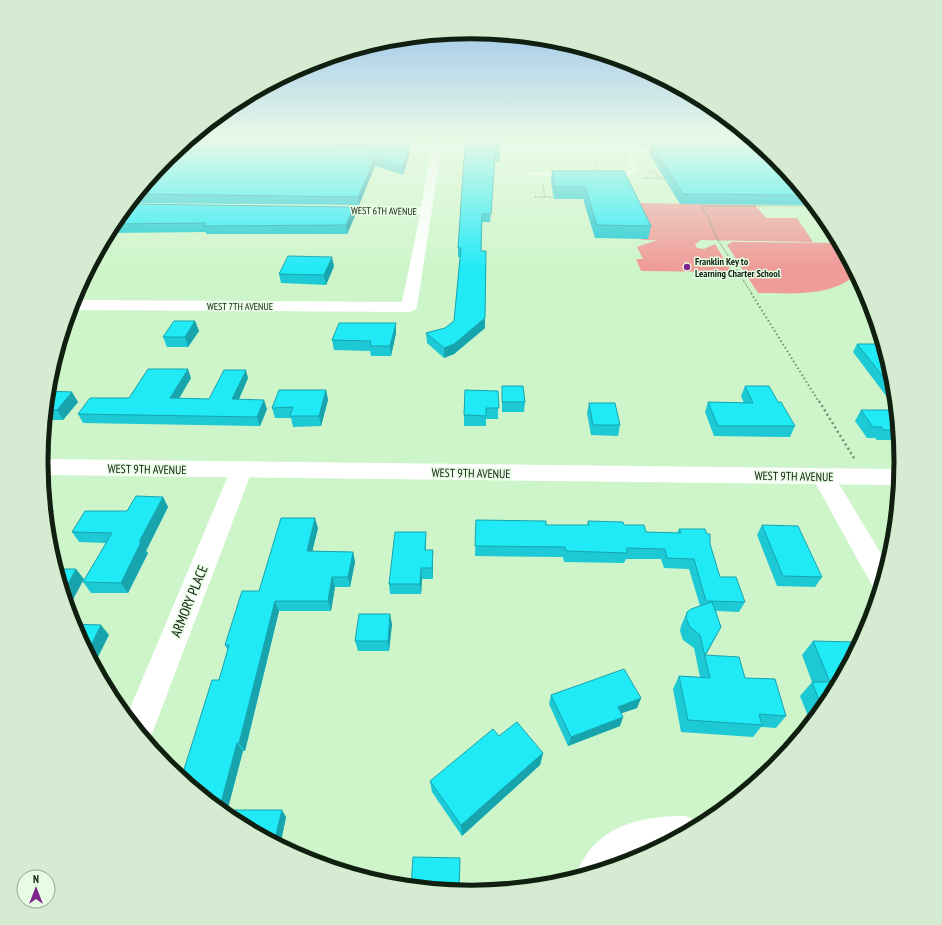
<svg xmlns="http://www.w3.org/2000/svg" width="942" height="925" font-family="'PT Sans Narrow',sans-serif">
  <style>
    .green { fill: #ef9b98 }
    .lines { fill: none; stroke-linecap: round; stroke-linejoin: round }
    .path-far2 { stroke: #738e70; stroke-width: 1.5; stroke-dasharray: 1 1.5; stroke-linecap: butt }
    .path-far1 { stroke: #738e70; stroke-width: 2; stroke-dasharray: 1.5 2.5; stroke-linecap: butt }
    .path { stroke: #738e70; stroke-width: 2.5; stroke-dasharray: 2 3; stroke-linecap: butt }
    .lane { fill: #fff; fill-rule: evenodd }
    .street { fill: #fff; fill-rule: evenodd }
    .secondary { fill: #fff; fill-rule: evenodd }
    .wall { fill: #1cc9d4 }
    .shaded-wall { fill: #17a4ad }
    .building { fill: #21eaf7; stroke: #17a4ad }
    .poi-dot { fill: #81238e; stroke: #e6fde3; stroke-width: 1.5 }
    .labels { text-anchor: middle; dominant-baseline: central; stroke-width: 3; stroke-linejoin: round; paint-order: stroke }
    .far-street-label { font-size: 10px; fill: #111f10; stroke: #e6fde3 }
    .far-poi-label { font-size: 10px; font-weight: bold; fill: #111f10; stroke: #e6fde3; text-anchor: start }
    .street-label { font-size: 12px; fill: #111f10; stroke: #e6fde3 }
    .near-street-label { font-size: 14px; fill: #111f10; stroke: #e6fde3 }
    .rim { fill: none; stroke: #111f10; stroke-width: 5 }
  </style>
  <rect width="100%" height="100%" fill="#cef5ca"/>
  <!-- green -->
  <g class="green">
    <path d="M632 203 755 205 766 218H797L813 242 701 240 695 244 697 248 704 249 715 244 732 272 641 271 636 259H643L637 247 657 240H641Z"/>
    <path d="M732 242 840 243 856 274C832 298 788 293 758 293L727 245Z"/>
  </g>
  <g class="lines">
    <!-- path-far2 -->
    <g class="path-far2">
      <path d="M595 162 598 173"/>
      <path d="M647 170 663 178"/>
      <path d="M644 178 667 179"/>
      <path d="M543 186 545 197"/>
      <path d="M535 197H553"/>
      <path d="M752 294 715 235 709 219 701 206H813L807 201"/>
    </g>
    <!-- path-far1 -->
    <path class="path-far1" d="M751 293 819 402"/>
    <!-- path -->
    <path class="path" d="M819 401 854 458"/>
    <!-- lane -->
    <g class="lane">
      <path d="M628 147 631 149 638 171 627 176H608V174L626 172 633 169 625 149Z"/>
      <path d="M531 172 568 173 571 175 568 177 529 175V173Z"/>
    </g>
    <!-- street -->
    <g class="street">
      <path d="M433 139H443L442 145 680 147 685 150 680 153 441 151 417 307 415 310 409 312 70 310 73 300 402 302 420 215 325 214 319 210 325 206 421 207 431 151H381L376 148 381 145H432Z"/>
      <path d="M241 463 249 465 252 471 153 731 147 743 126 718 230 471 233 465Z"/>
      <path d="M823 469 831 471 888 565 880 591 874 589 812 477 815 471Z"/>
      <path d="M685 816 698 821 700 826 628 862 580 877 577 872C596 826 639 816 685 816Z"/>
    </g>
    <!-- secondary -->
    <path class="secondary" d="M41 459 900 469H901L899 485 42 475Z"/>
  </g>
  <!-- wall -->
  <g class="wall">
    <path d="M190 139H414L413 143H186Z"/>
    <path d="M466 139H552L551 141H504L498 142V144H466Z"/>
    <path d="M598 139H752L776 158 809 200 807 205 680 204 649 153 651 145H644L643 142H600Z"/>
    <path d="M410 145V152L403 175 375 166 359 205 130 203 167 158Z"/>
    <path d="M465 145 500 155 499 162H495L490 222H482L481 251 485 328 454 354 444 358 427 343 426 333 445 328 454 321 460 257H458V248Z"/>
    <path d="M552 171H624L651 226 648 239 595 238 583 199H554L551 182Z"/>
    <path d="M355 216 347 234H206V232L108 233 113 223Z"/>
    <path d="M334 266 326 285 281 283 279 274Z"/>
    <path d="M195 321 199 331 188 347H167L163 337Z"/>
    <path d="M396 323V333L391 356H371L370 351 334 350 332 340Z"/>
    <path d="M882 342 893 379 896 405H893L853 352 857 344H881Z"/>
    <path d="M191 378 179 398 209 399 248 378 239 399 267 409 260 426 83 423 78 414Z"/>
    <path d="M502 386 525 402 524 412H502Z"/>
    <path d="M745 386 778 402 795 426 790 437 714 436 705 412 708 402 744 403 741 396Z"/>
    <path d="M326 390 328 400 321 426 293 427 291 418H275L272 408Z"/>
    <path d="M48 391 78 402 63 420H45Z"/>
    <path d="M498 391V419H486V426H464V415Z"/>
    <path d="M589 403 620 425 618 436 591 435 587 413Z"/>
    <path d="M861 410 897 419 899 440H877L875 438H867L855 421Z"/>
    <path d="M163 497 168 507 146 551 148 553 128 593H91L83 582 106 543 79 542 72 532 127 511Z"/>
    <path d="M476 520 546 525H587L588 521 624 525 646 532 677 533 679 529 710 544 720 577 745 602 739 612 716 611 721 627 706 655 745 678 786 716 776 728 761 727 753 737 681 732 673 689 679 676 700 677 694 648 683 640 680 631 681 626 687 612 700 606 689 569 664 568 661 559H626L624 563 564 562 563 557 475 556Z"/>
    <path d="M762 525 822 577 815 587 777 586 757 535Z"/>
    <path d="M318 528 312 551 353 552 355 562 350 587H335L331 611H279L245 751H243L227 810 286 817 280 846 232 820 181 779 219 680 228 651 225 645 259 591Z"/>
    <path d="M426 532V550H433V579H422L421 594H390L389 584Z"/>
    <path d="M392 624 389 651H358L355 641Z"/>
    <path d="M813 641 858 647 829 702 813 721H810L800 696 812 682 802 655Z"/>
    <path d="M551 695 641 698 637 708 621 713 623 717 620 726 568 746 549 704Z"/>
    <path d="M499 736 543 753 540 765 462 836 432 792 430 781Z"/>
  </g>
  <!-- shaded-wall -->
  <g class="shaded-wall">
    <path d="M498 139H504V141L498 142Z"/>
    <path d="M410 145V152L403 175 402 168Z"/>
    <path d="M375 158V166L359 205 358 197Z"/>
    <path d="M354 207 355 216 347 234 346 225Z"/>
    <path d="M332 257 334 266 326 285 324 275Z"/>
    <path d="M485 318V328L454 354 444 358V348Z"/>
    <path d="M195 321 199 331 188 347 185 337Z"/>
    <path d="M396 323V333L391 356 390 346Z"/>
    <path d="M188 369 191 378 174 407 170 398Z"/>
    <path d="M246 370 248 378 235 408 232 399Z"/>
    <path d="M326 390 328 400 321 426 319 416Z"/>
    <path d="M72 392 78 402 63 420 57 410Z"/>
    <path d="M264 400 267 409 260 426 257 417Z"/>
    <path d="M163 497 168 507 146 551 148 553 128 593 121 583 139 542Z"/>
    <path d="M47 501 54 511 46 523 45 504Z"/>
    <path d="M315 518 318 528 310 561 307 551Z"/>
    <path d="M426 532V561L425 550Z"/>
    <path d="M433 550V579L432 568Z"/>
    <path d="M353 552 355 562 350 587 348 577Z"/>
    <path d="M421 568 422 579 421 594 420 584Z"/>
    <path d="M76 569 84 579 68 609 63 593Z"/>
    <path d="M332 577 335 587 331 611 328 601Z"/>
    <path d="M275 601 279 611 245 751 239 743Z"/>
    <path d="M390 614 392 624 389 651 388 641Z"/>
    <path d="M101 625 109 635 94 665 87 653Z"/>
    <path d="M721 627 714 640 705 656V655Z"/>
    <path d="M641 698 637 708 614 716 618 707Z"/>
    <path d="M623 717 620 726 568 746 571 737Z"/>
    <path d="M237 743 243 751 226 816 219 810Z"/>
    <path d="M543 753 540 765 462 836 461 825Z"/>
    <path d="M282 810 286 817 280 846 274 843Z"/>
  </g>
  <!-- building -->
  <g class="building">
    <path d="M185 143 410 145 402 168 375 158 358 197 137 194 167 158Z"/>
    <path d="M651 144H759L776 158V159H775L783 167 806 195 683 194Z"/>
    <path d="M465 145H499L500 155H495L491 214H482L481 251H486L485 318 454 344 444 348 426 333 445 328 454 321 461 248H458Z"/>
    <path d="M552 171H624L651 226 597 225 585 187H555Z"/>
    <path d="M129 204 354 207 346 225 204 226 205 223 112 224Z"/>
    <path d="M288 256 332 257 324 275 279 274Z"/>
    <path d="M174 321H195L185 337H163Z"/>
    <path d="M339 323H396L390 346H370L371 341 332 340Z"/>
    <path d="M857 344H883L893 379 894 390Z"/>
    <path d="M148 369H188L170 398 209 399 224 370H246L232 399 264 400 257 417 78 414 90 398H129Z"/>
    <path d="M502 386H523L525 402H502Z"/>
    <path d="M745 386H769L778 402H781L795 426H718L708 402 753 403Z"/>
    <path d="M279 390H326L319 416H290L293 407 272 408Z"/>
    <path d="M465 390 498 391 499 408H486V416L464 415Z"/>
    <path d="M48 391 72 392 57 410H46Z"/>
    <path d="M589 403H615L620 425H593Z"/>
    <path d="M861 410H891L897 419 898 430H883L882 427H873Z"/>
    <path d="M136 496 163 497 139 542H141L121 583 83 582 112 533 72 532 85 511H127Z"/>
    <path d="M281 518H315L307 551 353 552 348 577H332L328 601H275L239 743H237L219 810H282L274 843 232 820 181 779 212 680H219L229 645H225L242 591H259Z"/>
    <path d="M476 520 546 521V525H589L588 521 623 522 624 525H644L646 532 681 533 679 529H705L707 534H710V544L720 577H736L745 602 706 601 694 559 667 558 665 549 627 548V553L566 551 565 547 475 546Z"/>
    <path d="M762 525 798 526 822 577 783 576Z"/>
    <path d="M395 532H426L425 550H433L432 568H421L420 584H389Z"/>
    <path d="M56 569H76L63 593Z"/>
    <path d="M712 602 721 627 705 655 739 657 745 678 775 679 786 716 759 714 762 725 688 720 679 676 710 678 700 635 690 627 686 618 687 612 691 609Z"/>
    <path d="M359 614H390L388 641H355Z"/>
    <path d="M72 624 101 625 87 653 73 627Z"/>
    <path d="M813 641 856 642 858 647 829 702 824 708H822L812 682H830Z"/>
    <path d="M624 669 641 698 618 707 623 717 571 737 551 695Z"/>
    <path d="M517 722 543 753 461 825 430 781 493 729 499 736Z"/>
    <path d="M413 857 460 858 459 892 411 887Z"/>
  </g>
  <!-- sky -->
  <linearGradient id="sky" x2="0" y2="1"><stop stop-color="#95beec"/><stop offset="0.52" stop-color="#e9fae7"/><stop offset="1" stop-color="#e9fae7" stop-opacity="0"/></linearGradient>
  <rect width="942" height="268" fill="url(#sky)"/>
  <!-- markers -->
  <circle class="poi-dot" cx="687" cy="267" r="4"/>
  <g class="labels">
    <!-- far-street labels -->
    <g class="far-street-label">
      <text transform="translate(384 211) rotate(1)">WEST 6TH AVENUE</text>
      <text x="240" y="306">WEST 7TH AVENUE</text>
    </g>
    <!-- far-poi labels -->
    <g class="far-poi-label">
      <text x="695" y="261">Franklin Key to<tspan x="695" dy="12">Learning Charter School</tspan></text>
    </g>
    <!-- street labels -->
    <g class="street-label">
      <text transform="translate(147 469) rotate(1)">WEST 9TH AVENUE</text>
      <text transform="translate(471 473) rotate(1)">WEST 9TH AVENUE</text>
      <text transform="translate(794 476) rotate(1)">WEST 9TH AVENUE</text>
    </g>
    <!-- near-street labels -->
    <g class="near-street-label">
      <text transform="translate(189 601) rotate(-68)">ARMORY PLACE</text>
    </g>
  </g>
  <!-- crop -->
  <path d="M0 0H942V925H0ZM48 462a423 423 0 1 1 846 0a423 423 0 1 1-846 0Z" fill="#d5ebd2" fill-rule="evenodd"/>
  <path class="rim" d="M48 462a423 423 0 1 1 846 0a423 423 0 1 1-846 0Z"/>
  <!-- north arrow -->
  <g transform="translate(36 889)"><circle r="19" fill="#e6fde3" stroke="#91a48f"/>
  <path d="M0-3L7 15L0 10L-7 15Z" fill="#81238e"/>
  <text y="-6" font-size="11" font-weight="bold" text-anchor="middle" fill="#111f10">N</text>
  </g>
</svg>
